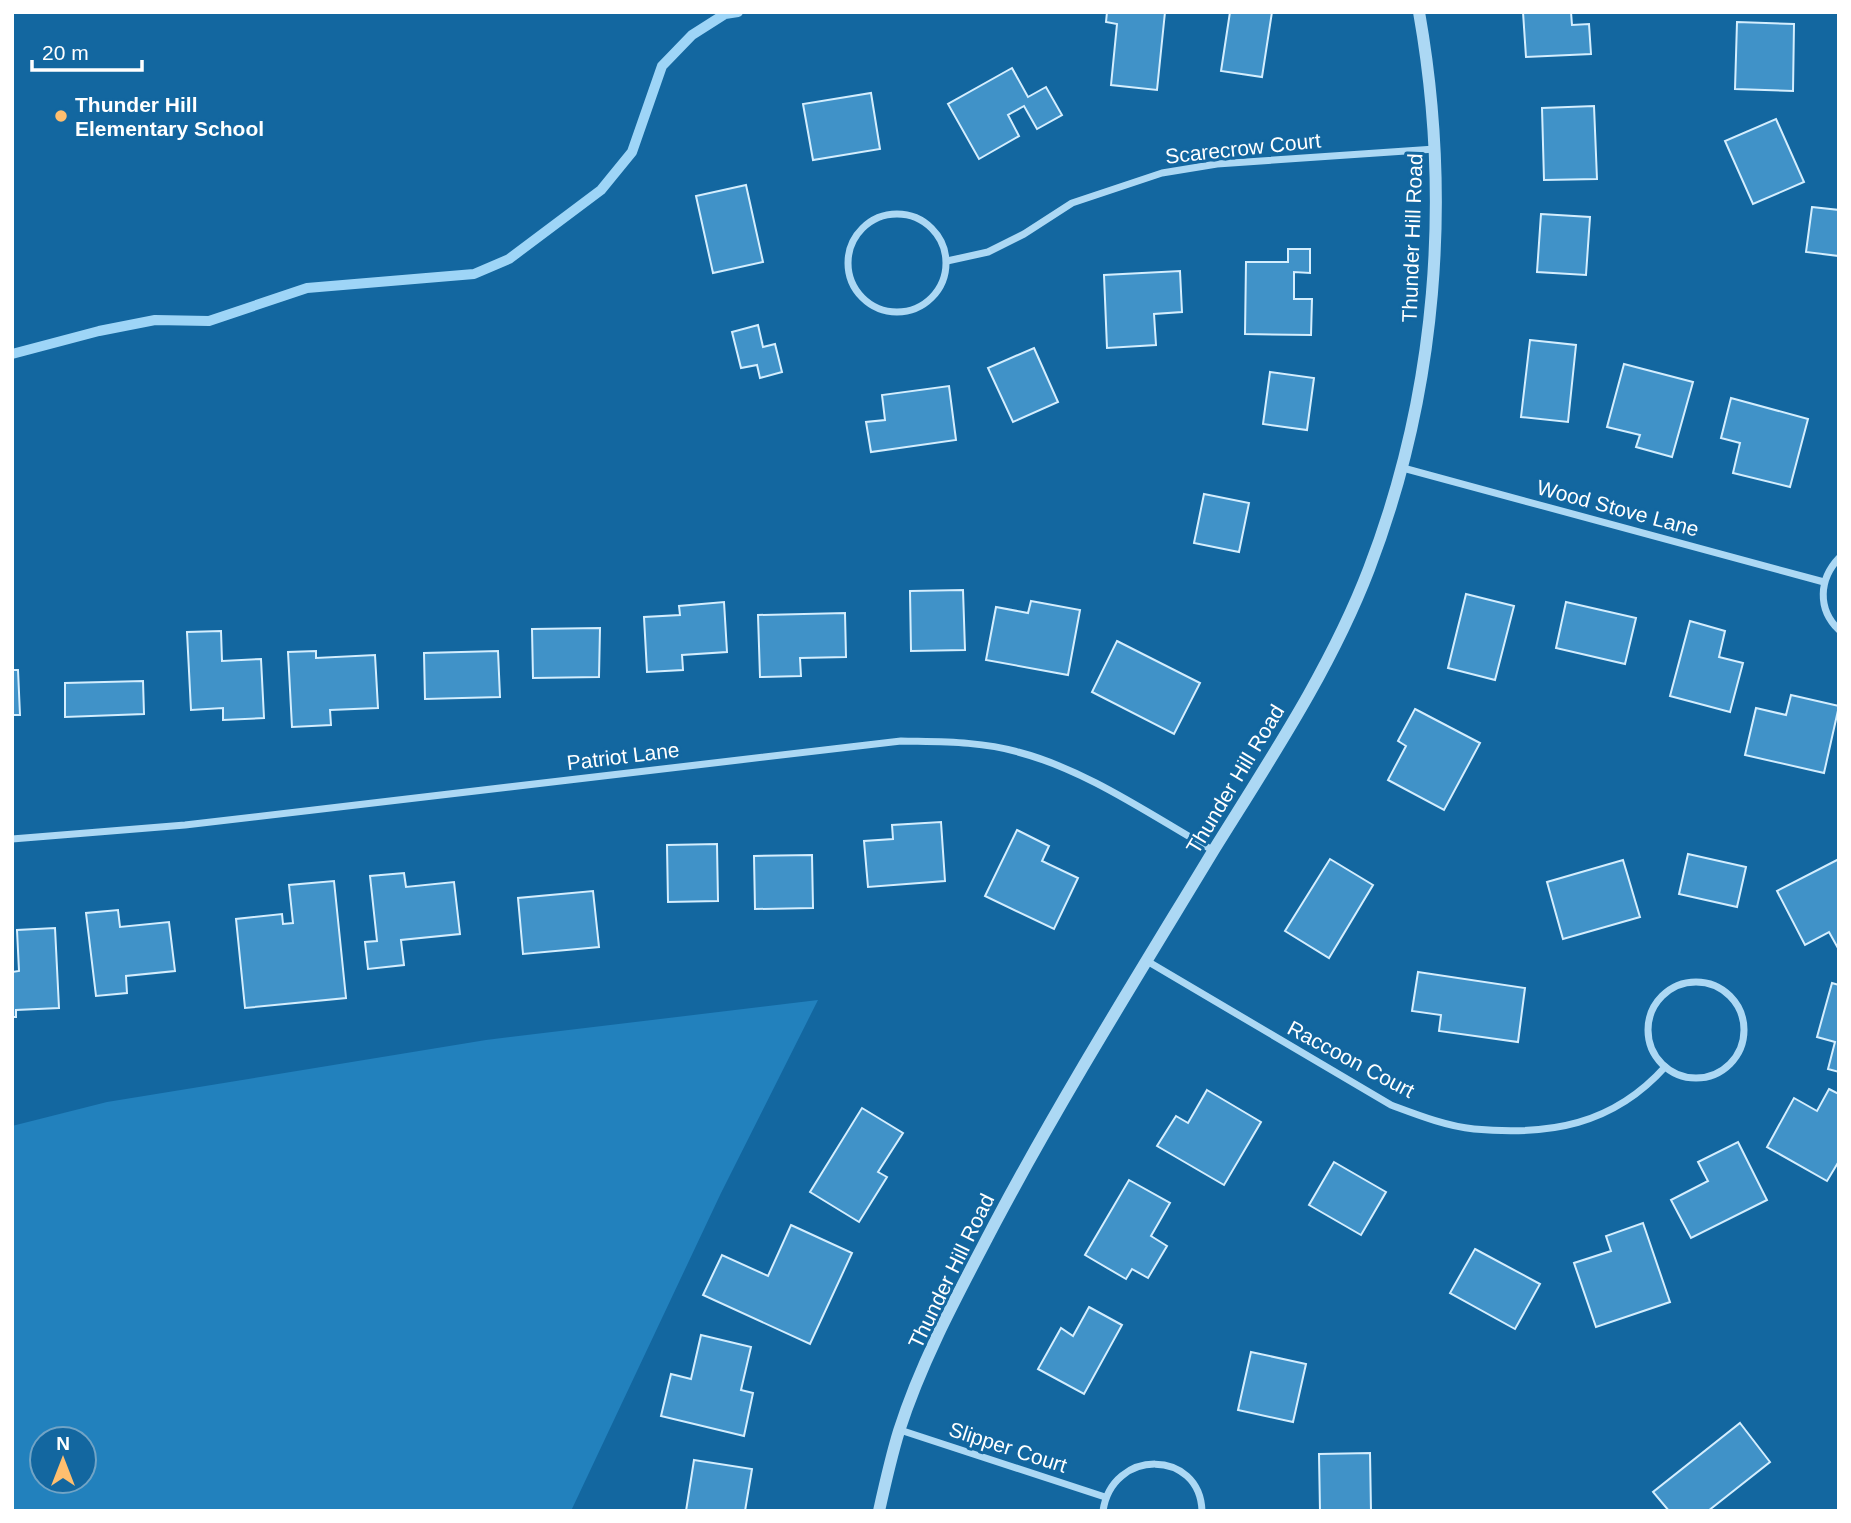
<svg xmlns="http://www.w3.org/2000/svg" width="1851" height="1523" font-family="Arial,sans-serif">
  <style>
    .green { fill: #2281bd; fill-rule: evenodd }
    .lines { fill: none; stroke-linecap: round; stroke-linejoin: round }
    .stream { stroke: #9ed5f7; stroke-width: 10 }
    .building { fill: #4092c8; stroke: #d4eefe; stroke-width: 2 }
    .minor { stroke: #acd8f4; stroke-width: 7 }
    .tertiary { stroke: #acd8f4; stroke-width: 12 }
    .poi-dot { fill: #ffbf6f; stroke: #1367a0; stroke-width: 2.5 }
    .labels { text-anchor: middle; dominant-baseline: central; stroke-width: 6; stroke-linejoin: round; paint-order: stroke }
    .poi-label { font-size: 21px; font-weight: bold; fill: #fff; stroke: #1367a0; text-anchor: start }
    .street-label { font-size: 21px; fill: #fff; stroke: #1367a0 }
  </style>
  <rect width="100%" height="100%" fill="#1367a0"/>
  <!-- green -->
  <path class="green" d="M818 1000 721 1193 571 1511H12V1126L107 1102 486 1040ZM42 1439H84V1481H42Z"/>
  <g class="lines">
    <!-- stream -->
    <path class="stream" d="M12 354 99 331 155 320 209 321 307 288 474 274 509 259 601 190 632 152 662 66 692 35 725 14 738 12"/>
  </g>
  <!-- building -->
  <g class="building">
    <path d="M1107 12H1165L1157 90 1111 85 1117 24 1106 22Z"/>
    <path d="M1230 12H1272L1262 77 1221 71Z"/>
    <path d="M1523 12H1571L1572 25 1589 24 1591 54 1526 57Z"/>
    <path d="M1737 22 1794 24 1793 91 1735 89Z"/>
    <path d="M1012 68 1028 97 1046 87 1062 115 1037 129 1024 106 1008 115 1019 136 979 159 948 104Z"/>
    <path d="M871 93 880 149 813 160 803 104Z"/>
    <path d="M1594 106 1597 179 1544 180 1542 108Z"/>
    <path d="M1776 119 1804 182 1753 204 1725 141Z"/>
    <path d="M746 185 763 262 713 273 696 196Z"/>
    <path d="M1812 207 1839 210V256L1806 252Z"/>
    <path d="M1541 214 1590 217 1586 275 1537 272Z"/>
    <path d="M1288 249H1310V273L1294 272V299H1312L1311 335 1245 334 1246 262H1288Z"/>
    <path d="M1180 271 1182 312 1154 314 1156 345 1107 348 1104 275Z"/>
    <path d="M758 325 763 347 775 344 782 372 760 378 757 365 741 368 732 332Z"/>
    <path d="M1530 340 1576 345 1568 422 1521 417Z"/>
    <path d="M1034 348 1058 402 1013 422 988 368Z"/>
    <path d="M1624 364 1693 382 1672 457 1636 447 1640 435 1607 427Z"/>
    <path d="M1270 372 1314 378 1307 430 1263 424Z"/>
    <path d="M949 386 956 440 871 452 866 422 885 420 882 395Z"/>
    <path d="M1731 398 1808 419 1790 487 1733 473 1740 443 1721 438Z"/>
    <path d="M1204 494 1249 503 1239 552 1194 543Z"/>
    <path d="M963 590 965 650 911 651 910 591Z"/>
    <path d="M1466 594 1514 606 1495 680 1448 668Z"/>
    <path d="M1031 601 1080 610 1068 675 986 660 996 607 1028 613Z"/>
    <path d="M724 602 727 652 682 655 683 670 647 672 644 617 680 615 679 606Z"/>
    <path d="M1566 602 1636 618 1625 664 1556 648Z"/>
    <path d="M845 613 846 657 800 658 801 676 760 677 758 615Z"/>
    <path d="M1690 621 1725 631 1719 657 1743 663 1730 712 1670 696Z"/>
    <path d="M600 628 599 677 533 678 532 629Z"/>
    <path d="M221 631 222 661 261 659 264 718 223 720V708L191 710 187 632Z"/>
    <path d="M1117 641 1200 683 1174 734 1092 692Z"/>
    <path d="M316 651V658L375 655 378 708 330 710 331 725 292 727 288 652Z"/>
    <path d="M498 651 500 697 425 699 424 653Z"/>
    <path d="M12 670H18L20 715H12Z"/>
    <path d="M143 681 144 714 65 717V683Z"/>
    <path d="M1791 695 1839 706 1824 773 1745 755 1756 708 1786 715Z"/>
    <path d="M1415 709 1480 743 1444 810 1388 780 1406 746 1398 741Z"/>
    <path d="M941 822 945 881 868 887 864 841 893 839 892 825Z"/>
    <path d="M1017 830 1049 846 1042 861 1078 878 1054 929 985 896Z"/>
    <path d="M717 844 718 901 668 902 667 845Z"/>
    <path d="M1688 854 1746 867 1737 907 1679 894Z"/>
    <path d="M812 855 813 908 755 909 754 856Z"/>
    <path d="M1330 859 1373 885 1329 958 1285 931Z"/>
    <path d="M1839 859V950L1829 932 1805 945 1777 891Z"/>
    <path d="M1623 860 1640 917 1563 939 1547 882Z"/>
    <path d="M404 873 406 887 454 882 460 934 401 940 404 965 368 969 365 942 377 941 370 876Z"/>
    <path d="M334 881 346 998 245 1008 236 919 282 914 283 924 293 923 289 885Z"/>
    <path d="M593 891 599 947 523 954 518 898Z"/>
    <path d="M118 910 120 927 169 922 175 971 126 976 127 993 96 996 86 913Z"/>
    <path d="M55 928 59 1008 16 1010V1017H12V972L19 971 17 930Z"/>
    <path d="M1418 972 1525 988 1518 1042 1439 1031 1441 1015 1412 1011Z"/>
    <path d="M1832 983 1839 985V1072L1828 1069 1835 1042 1817 1037Z"/>
    <path d="M1829 1089 1839 1094V1161L1827 1181 1767 1147 1794 1098 1817 1111Z"/>
    <path d="M1207 1090 1261 1122 1224 1185 1157 1146 1176 1116 1188 1123Z"/>
    <path d="M862 1108 903 1133 878 1172 887 1177 859 1222 810 1192Z"/>
    <path d="M1738 1142 1767 1200 1691 1238 1671 1200 1708 1181 1698 1162Z"/>
    <path d="M1334 1162 1386 1192 1361 1235 1309 1205Z"/>
    <path d="M1129 1180 1170 1203 1151 1236 1167 1246 1148 1278 1132 1269 1126 1279 1085 1255Z"/>
    <path d="M1643 1223 1670 1302 1596 1327 1574 1263 1611 1251 1606 1236Z"/>
    <path d="M791 1225 852 1253 810 1344 703 1295 722 1255 768 1276Z"/>
    <path d="M1475 1249 1540 1284 1515 1329 1450 1293Z"/>
    <path d="M1089 1307 1122 1325 1084 1394 1038 1369 1061 1328 1073 1336Z"/>
    <path d="M701 1335 751 1347 741 1390 753 1393 744 1436 661 1416 671 1374 691 1379Z"/>
    <path d="M1251 1352 1306 1364 1293 1422 1238 1410Z"/>
    <path d="M1740 1423 1770 1462 1708 1511H1669L1653 1492Z"/>
    <path d="M1370 1453 1371 1511H1320L1319 1454Z"/>
    <path d="M694 1460 752 1469 745 1511H686Z"/>
  </g>
  <g class="lines">
    <!-- minor -->
    <g class="minor">
      <circle cx="897" cy="263" r="49"/>
      <path d="M947 261 988 252 1024 234 1072 203 1162 173 1217 164 1435 149"/>
      <path d="M1403 468 1824 582"/>
      <path d="M1839 558C1819 579 1817 609 1839 630"/>
      <path d="M12 839 185 825 901 741C940 742 980 741 1018 752 1087 770 1152 816 1214 851"/>
      <path d="M1147 961 1391 1105C1418 1115 1446 1126 1474 1129 1549 1136 1613 1125 1665 1067"/>
      <circle cx="1696" cy="1030" r="48"/>
      <path d="M900 1430 1105 1497"/>
      <path d="M1103 1511C1112 1448 1200 1449 1202 1511"/>
    </g>
    <!-- tertiary -->
    <path class="tertiary" d="M879 1511C885 1484 891 1457 899 1431 922 1359 960 1290 995 1223 1063 1095 1140 972 1215 848 1271 758 1331 668 1369 569 1437 392 1452 198 1419 12"/>
  </g>
  <!-- markers -->
  <circle class="poi-dot" cx="61" cy="116" r="7"/>
  <g class="labels">
    <!-- poi labels -->
    <g class="poi-label">
      <text x="75" y="104">Thunder Hill<tspan x="75" dy="24">Elementary School</tspan></text>
    </g>
    <!-- street labels -->
    <g class="street-label">
      <text transform="translate(1243 148) rotate(-6)">Scarecrow Court</text>
      <text transform="translate(1412 238) rotate(-88)">Thunder Hill Road</text>
      <text transform="translate(1618 508) rotate(15)">Wood Stove Lane</text>
      <text transform="translate(623 756) rotate(-7)">Patriot Lane</text>
      <text transform="translate(1235 779) rotate(-59)">Thunder Hill Road</text>
      <text transform="translate(1351 1059) rotate(28)">Raccoon Court</text>
      <text transform="translate(951 1271) rotate(-64)">Thunder Hill Road</text>
      <text transform="translate(1008 1447) rotate(18)">Slipper Court</text>
    </g>
  </g>
  <!-- border -->
  <rect width="1851" height="1523" fill="none" stroke="#ffffff" stroke-width="28"/>
  <!-- north arrow -->
  <g transform="translate(63 1460)"><circle r="33" fill="#1367a0" stroke="#71a4c6" stroke-width="2"/>
  <path d="M0-5L12 26L0 18L-12 26Z" fill="#ffbf6f"/>
  <text y="-10" font-size="19" font-weight="bold" text-anchor="middle" fill="#ffffff">N</text>
  </g>
  <!-- scale -->
  <path d="M32 60v10h110v-10" fill="none" stroke="#ffffff" stroke-width="3.5"/>
  <text x="42" y="60" font-size="21" fill="#ffffff" stroke="#1367a0" stroke-width="5" paint-order="stroke">20 m</text>
</svg>
